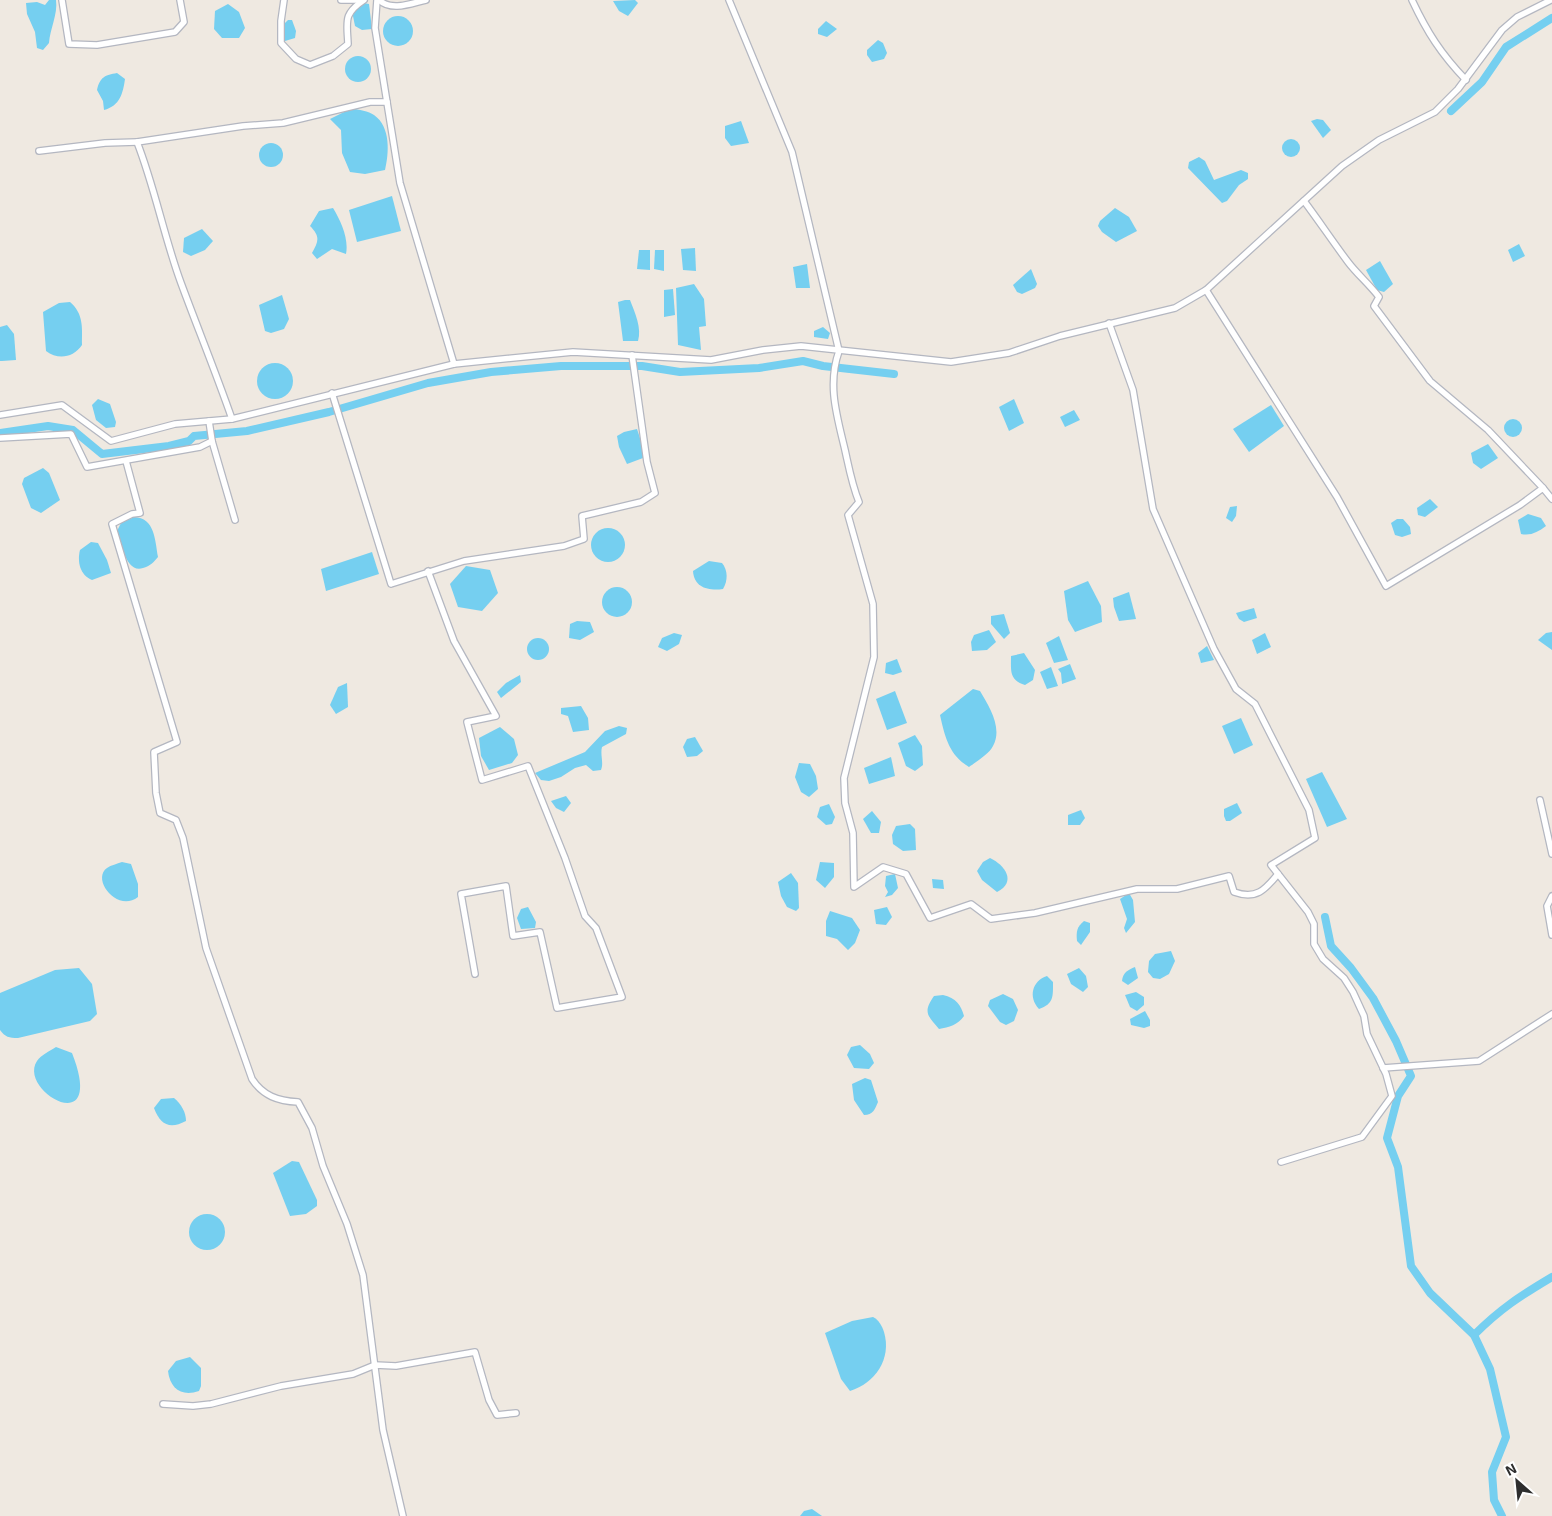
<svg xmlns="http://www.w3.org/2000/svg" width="1552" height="1516" font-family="'Exo 2',sans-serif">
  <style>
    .water { fill: #75cff0 }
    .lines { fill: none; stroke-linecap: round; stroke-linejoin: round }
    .canal { stroke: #75cff0; stroke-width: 8 }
    .street-casing { stroke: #b4b7c1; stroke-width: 8 }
    .street { stroke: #fff; stroke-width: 5.5 }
  </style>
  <rect width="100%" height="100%" fill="#efe9e1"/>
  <!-- water -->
  <g class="water">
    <path d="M49 0H56C58 14 50 29 49 43L43 50 37 48 35 32 27 14 26 3 37 2 45 5Z"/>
    <path d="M635 0 638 3 628 16 619 11 613 1Z"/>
    <path d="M364 3 369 4 372 29 362 30 355 26 352 11Z"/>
    <path d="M228 4 239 12 245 28 239 38H222L214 29 215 11Z"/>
    <circle cx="398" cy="31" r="15"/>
    <path d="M288 20H292L296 31 295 38 285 41 283 25Z"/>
    <path d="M826 21 837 29 827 37 818 34V29Z"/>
    <path d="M878 40 883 43 887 53 884 59 872 62 867 55V50Z"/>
    <circle cx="358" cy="69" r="13"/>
    <path d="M117 73 125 79C123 93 120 106 104 110L103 101 97 90C100 77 105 75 117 73Z"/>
    <path d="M352 108C358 110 369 111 374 115 391 127 389 153 385 170L365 174 350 172 342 153 341 130 330 119Z"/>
    <path d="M1317 119 1323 120 1331 130 1323 138 1311 121Z"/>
    <path d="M741 121 749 143 731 146 725 138V126Z"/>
    <circle cx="1291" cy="148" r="9"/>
    <circle cx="271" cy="155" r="12"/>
    <path d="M1199 157 1205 161 1214 180 1241 170 1248 173V179L1239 185 1227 201 1222 203 1188 168 1189 162Z"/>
    <path d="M392 196 401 231 357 242 349 210Z"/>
    <path d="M333 208C341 221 349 239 346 254L332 249 317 259 312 253C319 241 320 236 310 226L319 211Z"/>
    <path d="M1115 208 1129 217 1137 231 1116 242 1102 232 1098 226 1100 221Z"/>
    <path d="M202 229 213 241 205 250 191 256 183 252 184 238Z"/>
    <path d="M1519 244 1525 256 1513 262 1508 250Z"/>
    <path d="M695 248 696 271 683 270 681 249Z"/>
    <path d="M639 250H650V270L637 269Z"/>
    <path d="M655 250H664V271L654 269Z"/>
    <path d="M1380 261 1393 284 1384 292 1377 290 1366 270Z"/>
    <path d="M807 264 810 288H796L793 267Z"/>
    <path d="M1031 269 1037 284 1035 288 1022 294 1017 292 1013 285Z"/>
    <path d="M694 284 704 299 706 326 699 327 701 350 678 345 676 288Z"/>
    <path d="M673 289 675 315 664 317V290Z"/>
    <path d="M282 295 289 319 284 329 271 333 265 331 259 305Z"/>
    <path d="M625 300H630C635 313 642 328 638 341H623L618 302Z"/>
    <path d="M70 302C84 314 82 328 82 345 73 358 58 360 46 351L43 312 59 303Z"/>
    <path d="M7 325 14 334 16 360 2 361H0V327Z"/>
    <path d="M823 327 830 333 828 339 814 337V331Z"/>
    <circle cx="275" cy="381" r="18"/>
    <path d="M98 399 110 404 116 422 115 427 106 428 96 420 92 405Z"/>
    <path d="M1014 399 1024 423 1009 431 999 407Z"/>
    <path d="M1271 405 1284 426 1249 452 1233 429Z"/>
    <path d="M1074 410 1080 420 1065 427 1060 417Z"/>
    <circle cx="1513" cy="428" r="9"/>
    <path d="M637 429 643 447V458L627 464 619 447 617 436 624 432Z"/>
    <path d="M1488 444 1498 458 1481 469 1473 463 1471 453Z"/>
    <path d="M43 468 49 473 60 500 41 513 31 508 22 484 24 478Z"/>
    <path d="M1430 499 1438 507 1425 517 1418 515 1417 508Z"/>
    <path d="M1237 506 1236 516 1232 522 1226 518 1230 507Z"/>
    <path d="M1528 514 1541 518 1546 526C1538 532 1531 536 1521 534L1518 520Z"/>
    <path d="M134 517C155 518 155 540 158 557 154 562 150 566 143 568 126 574 121 542 117 531L121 523Z"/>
    <path d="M1397 519H1403L1410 527 1411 534 1402 537 1395 535 1391 523Z"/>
    <circle cx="608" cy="545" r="17"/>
    <path d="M91 542 98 543 107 560 111 573 92 580C80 575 77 562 80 550Z"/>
    <path d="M372 552 379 574 326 591 321 569Z"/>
    <path d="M709 561 722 563C728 570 728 581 723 589 709 591 694 588 693 571Z"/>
    <path d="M466 566 490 570 498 593 482 611 458 607 450 584Z"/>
    <path d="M1088 581 1101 606 1102 622 1075 632 1068 620 1064 591Z"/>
    <circle cx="617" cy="602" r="15"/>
    <path d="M1129 592 1136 619 1119 621 1114 607 1113 598Z"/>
    <path d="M1254 608 1257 618 1244 622 1239 619 1236 613Z"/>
    <path d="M1004 614 1010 633 1004 639 991 624V616Z"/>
    <path d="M577 621 590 622 594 632 580 640 569 638 570 624Z"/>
    <path d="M989 630 996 642 987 650 972 651 971 642 974 635Z"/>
    <path d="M1552 632V650L1538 640 1546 633Z"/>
    <path d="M674 633 682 635 679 644 667 651 658 647 662 638Z"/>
    <path d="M1265 633 1271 647 1257 654 1252 640Z"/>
    <path d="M1059 636 1068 660 1054 663 1046 643Z"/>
    <circle cx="538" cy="649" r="11"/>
    <path d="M1207 646 1214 660 1201 663 1198 653Z"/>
    <path d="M1024 653 1035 670 1033 680 1025 685C1009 680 1011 671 1011 656Z"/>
    <path d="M897 659 902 672 893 675 885 673 886 663Z"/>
    <path d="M1070 664 1076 679 1062 684 1061 673 1058 669Z"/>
    <path d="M1051 667 1058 686 1047 689 1040 672Z"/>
    <path d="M520 675 521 682 501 698 497 692 506 683Z"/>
    <path d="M347 683 348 707 336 714 330 705 338 687Z"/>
    <path d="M973 689 980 691C989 706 1003 728 993 746 989 754 976 762 969 767 949 755 945 737 940 715Z"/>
    <path d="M895 691 907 723 887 730 876 699Z"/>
    <path d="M581 706 588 718 589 730 573 732 568 716 561 714V708Z"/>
    <path d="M1241 718 1253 745 1234 754 1222 726Z"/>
    <path d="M619 726 627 728 626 734 602 747C600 755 604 763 601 770L593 771 586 765 575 768 561 777 549 781 541 780 535 773 585 752 605 731Z"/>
    <path d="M500 727 514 739 518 755 512 763 489 770 481 756 479 738Z"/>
    <path d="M915 735 922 746 923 765 915 771 906 766 898 743Z"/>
    <path d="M695 737 703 751 697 756 687 757 683 747 687 739Z"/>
    <path d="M891 757 895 776 869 784 864 768Z"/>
    <path d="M799 763 810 764 816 776 818 789 809 797 801 792 795 777Z"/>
    <path d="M1322 772 1347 819 1327 827 1306 779Z"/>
    <path d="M566 796 571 803 564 812 556 808 551 801Z"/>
    <path d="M1237 803 1242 813 1230 821H1226L1224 816V809Z"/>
    <path d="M829 804 835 817 832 824 826 825 817 817 820 807Z"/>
    <path d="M1081 810 1085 818 1080 825H1068V815Z"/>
    <path d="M872 811 881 822 879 833H871L863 819Z"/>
    <path d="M910 824 915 829 916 850 903 851 893 844 892 835 896 826Z"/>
    <path d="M990 858C1005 865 1017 882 997 892L982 880 977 871 983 862Z"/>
    <path d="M122 862 131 864 138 884V897C117 913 91 879 107 868 111 865 117 864 122 862Z"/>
    <path d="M820 862 834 863V877L825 888 816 880Z"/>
    <path d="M791 873 798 883 799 908 796 911 787 907 781 896 778 882Z"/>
    <path d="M895 874 898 888 892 895 885 897 888 892 885 886 886 876Z"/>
    <path d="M932 879 943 880 944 889 933 888Z"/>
    <path d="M1129 893 1133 900 1135 922 1126 933 1124 928 1127 919 1120 899Z"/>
    <path d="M528 907 536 922 535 928 521 929 517 918 521 909Z"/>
    <path d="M887 907 892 917 886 925 876 924 874 910Z"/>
    <path d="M830 911 852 918 860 930 855 943 848 950 837 939 826 936V921Z"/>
    <path d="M1084 921 1090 923V932L1081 945 1077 941C1076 931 1077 927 1084 921Z"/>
    <path d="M1171 951 1175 961 1169 974 1160 979 1153 978 1148 972 1149 961 1155 954Z"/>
    <path d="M1135 967 1138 978 1128 985 1122 981C1123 972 1128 970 1135 967Z"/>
    <path d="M79 968 92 984 97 1014 90 1021 18 1038C9 1038 5 1037 0 1030V993L55 970Z"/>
    <path d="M1079 968 1086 976 1088 987 1083 992 1071 984 1067 974Z"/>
    <path d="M1047 976 1053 982C1053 996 1054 1004 1039 1009 1028 997 1032 981 1047 976Z"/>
    <path d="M1136 992 1144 997V1005L1137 1011 1130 1007 1125 995Z"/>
    <path d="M1003 994 1013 999 1018 1010 1014 1021 1006 1025 1000 1022 988 1006 990 1000Z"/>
    <path d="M943 995C956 998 961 1005 964 1016 958 1025 949 1027 939 1029 927 1015 923 1012 934 996Z"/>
    <path d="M1145 1011 1150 1020V1026L1144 1028 1131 1025 1130 1019Z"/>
    <path d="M860 1045 870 1054 874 1063 869 1069 854 1068 847 1055 851 1047Z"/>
    <path d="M56 1047 72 1053C107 1142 17 1091 37 1061 41 1055 50 1051 56 1047Z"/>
    <path d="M865 1078 871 1080 878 1102C875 1109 873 1115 864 1115L854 1100 852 1084Z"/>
    <path d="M174 1098C181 1104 186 1112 186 1121 169 1130 160 1124 154 1108L161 1099Z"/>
    <path d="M292 1161 299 1162 317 1200V1206L306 1214 290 1216 273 1173Z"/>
    <circle cx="207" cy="1232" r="18"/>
    <path d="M873 1317C879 1320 882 1326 884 1332 892 1359 875 1383 850 1391L841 1379 825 1333 852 1321Z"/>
    <path d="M190 1357 201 1368V1386L199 1391C182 1397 170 1389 168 1371L176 1361Z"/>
    <path d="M812 1509 822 1516H800L804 1511Z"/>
  </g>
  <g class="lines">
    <!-- canal -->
    <g class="canal">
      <path d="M1451 111 1482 82 1506 47 1552 18"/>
      <path d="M0 433 48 426 73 430 102 454 169 446 189 441 194 436 247 431 329 412 428 383 491 372 561 366H642L680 372 759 368 803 361 823 366 894 374"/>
      <path d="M1325 917 1331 946 1351 968 1373 998 1396 1041 1411 1076 1398 1096 1387 1138 1398 1167 1411 1266 1430 1293 1474 1335 1490 1369 1506 1437 1492 1472 1494 1500 1502 1516"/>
      <path d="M1474 1335C1500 1309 1520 1296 1552 1277"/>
    </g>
    <defs>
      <g id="street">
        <path d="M62 0 69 44 97 45 175 32 184 22 180 0"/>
        <path d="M284 0 281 21V43L296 59 310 65 333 56 348 44C347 21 343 14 364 0"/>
        <path d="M341 0H361"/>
        <path d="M377 0 375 28 400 183 454 364"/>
        <path d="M379 0C392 12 412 3 426 0"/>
        <path d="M729 0 792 152 839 351C827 385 837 416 845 450 849 468 852 485 859 502L848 515 873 604 874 657 844 778 845 803 853 833 854 887 883 867 906 874 930 918 971 904 991 919 1035 913 1137 889H1177L1229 876 1234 892C1256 900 1265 890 1278 874"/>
        <path d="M1412 0C1427 32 1441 54 1466 80"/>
        <path d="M39 151 105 143 137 142"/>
        <path d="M1304 201C1319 221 1333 242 1348 262 1357 274 1369 284 1379 297L1374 306 1430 381 1488 430 1543 488"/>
        <path d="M1206 290 1337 497 1386 586 1520 505 1543 488 1552 499"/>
        <path d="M1109 323 1133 390 1153 509 1214 649 1236 689 1255 704 1309 810 1315 838 1271 865 1308 912 1314 924V944L1323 959 1344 978 1353 992 1364 1016 1367 1034 1386 1074 1392 1096 1362 1137 1281 1162"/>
        <path d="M332 393 391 584 464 561 564 546 584 539 582 516 641 502 655 493 647 462 632 355"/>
        <path d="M0 415 62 405 111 441 175 424 232 419 454 364 573 352 711 360 763 350 801 346 951 362 1009 353 1060 336 1175 308 1206 290 1342 166 1379 140 1435 112 1458 89 1502 30 1517 17 1551 0"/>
        <path d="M232 419C216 373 198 329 181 283 164 237 155 188 137 142L243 126 283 123 370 102H387"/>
        <path d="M209 421 212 441 235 520"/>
        <path d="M0 438 71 434 87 467 200 447 212 441"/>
        <path d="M126 461 140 513 132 514 112 524 177 742 154 752 156 793 160 813 176 820 183 838 206 948 252 1079C263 1096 278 1101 298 1102L312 1128 323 1166 347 1224 363 1275 383 1430 403 1516"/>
        <path d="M428 571 454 641 496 716 467 722 482 780 528 766 565 858 585 916 596 928 622 997 557 1008 540 932 513 936 506 886 461 894 475 974"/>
        <path d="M1540 800 1552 854"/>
        <path d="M1552 896 1547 906 1552 935"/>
        <path d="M1383 1068 1479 1061 1552 1014"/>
        <path d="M163 1404 193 1406 211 1404 281 1386 353 1374 375 1365 396 1366 475 1352 489 1400 497 1415 516 1413"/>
      </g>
    </defs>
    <!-- street casing -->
    <use href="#street" class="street-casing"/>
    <!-- street -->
    <use href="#street" class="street"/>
  </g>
  <!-- north arrow -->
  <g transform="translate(1517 1481) rotate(333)" stroke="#ffffff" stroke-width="4" paint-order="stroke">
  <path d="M0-4L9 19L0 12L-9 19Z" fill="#2e2e2e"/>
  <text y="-8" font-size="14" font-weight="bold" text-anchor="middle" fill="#2e2e2e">N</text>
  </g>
</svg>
